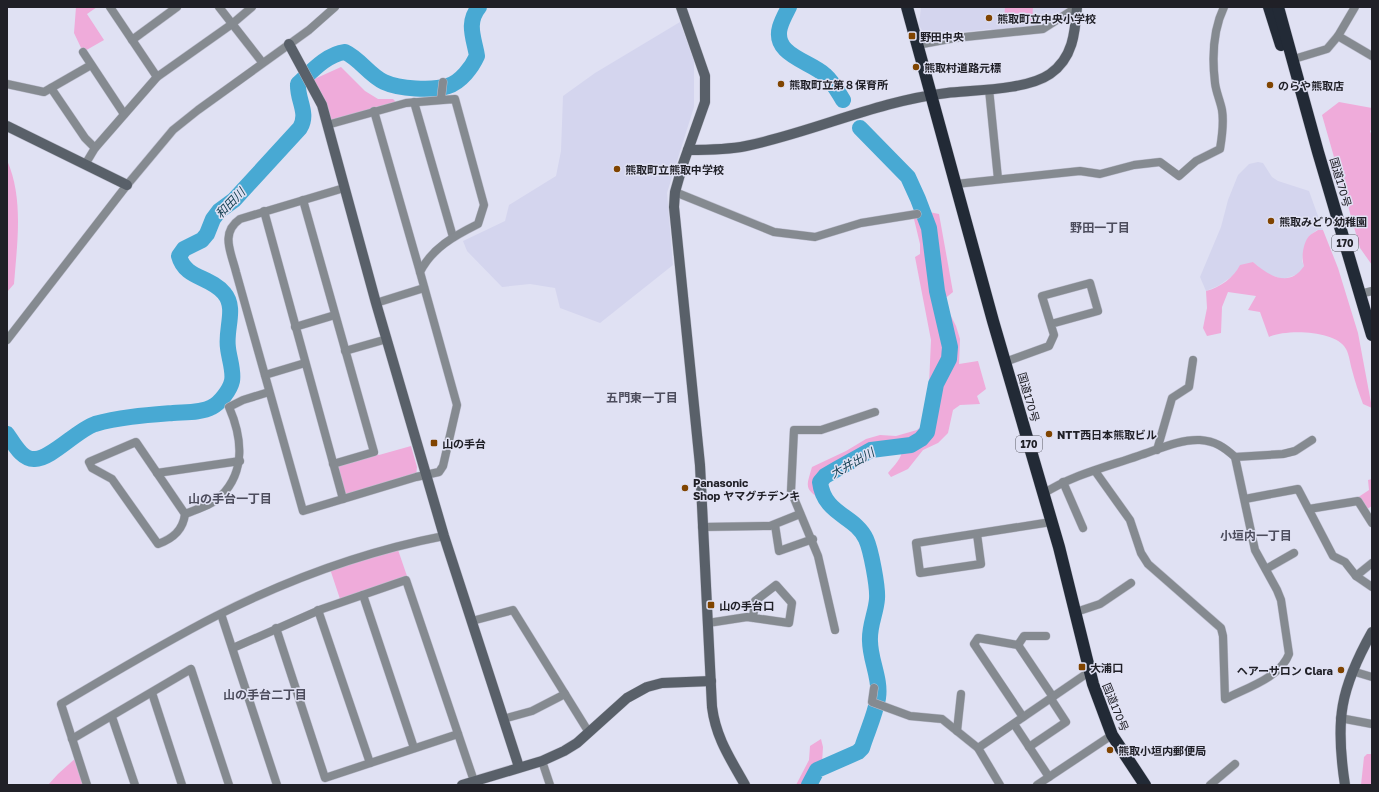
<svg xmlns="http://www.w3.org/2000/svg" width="1379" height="792" font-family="'Golos Text','Noto Sans JP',sans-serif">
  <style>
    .built { fill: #d4d5ee }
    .green { fill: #efabda }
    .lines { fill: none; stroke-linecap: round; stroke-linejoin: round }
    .river { stroke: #48a9d3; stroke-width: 16 }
    .street-casing { stroke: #bdbece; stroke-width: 9 }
    .secondary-casing { stroke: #bdbece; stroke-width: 11 }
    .highway-casing { stroke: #bdbece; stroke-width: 13 }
    .street { stroke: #858a90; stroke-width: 8 }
    .secondary { stroke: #596069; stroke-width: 10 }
    .highway { stroke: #222a36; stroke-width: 12 }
    .poi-dot { fill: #804400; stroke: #e0e1f3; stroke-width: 1.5 }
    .labels { text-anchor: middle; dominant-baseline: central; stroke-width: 3; stroke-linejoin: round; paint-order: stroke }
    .shield { fill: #e0e1f3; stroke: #5a5a64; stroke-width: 1 }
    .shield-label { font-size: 10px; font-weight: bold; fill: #202027 }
    .poi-label { font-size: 11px; font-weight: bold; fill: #202027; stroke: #e0e1f3; text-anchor: start }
    .street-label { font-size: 11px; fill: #202027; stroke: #e0e1f3 }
    .water-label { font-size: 12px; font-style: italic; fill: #184254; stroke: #e0e1f3 }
    .neighbourhood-label { font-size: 12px; font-weight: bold; fill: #4d4d5d; stroke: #e0e1f3 }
  </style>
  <rect width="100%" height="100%" fill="#e0e1f3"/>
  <!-- built -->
  <g class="built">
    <path d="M921 7H1070L1046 27 993 32 991 29 925 36 919 25Z"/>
    <path d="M680 22 694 61V107L667 193 673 265 600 323 560 308 555 288 530 284 502 287 467 251 463 241 505 221 509 205 556 176 561 151 563 96 595 73Z"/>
    <path d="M1258 162 1263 163 1272 177 1278 181 1309 191 1323 230H1317L1309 236 1304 248 1302 261 1304 266 1299 274 1283 279 1267 274 1253 262 1218 286 1206 291 1200 277 1221 227 1228 200 1238 175 1249 164Z"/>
  </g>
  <!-- green -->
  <g class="green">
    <path d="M76 7H97L87 14 104 40 83 52 74 33Z"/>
    <path d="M1005 7H1033L1032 22 1004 21Z"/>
    <path d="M341 67 365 91 378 99H393L399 105 327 125 310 81Z"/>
    <path d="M1339 102 1372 108V129L1370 131 1372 136V265L1360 248 1322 115Z"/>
    <path d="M7 160C24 199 17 244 14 284L7 292Z"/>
    <path d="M929 212 939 214 953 292 943 300 956 326 960 339 959 364 978 361 986 389 977 396 980 404 960 405 953 410 948 433 938 443 923 450 908 469 891 477 888 473C895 465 906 454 901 444L863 451 823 476C816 485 819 491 824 500L823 501C804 488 806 488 812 467L846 451 866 439 880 435 896 436 917 430 925 423 928 407 931 340 915 257 920 254V244L914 219 917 214Z"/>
    <path d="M1318 230H1323L1338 268 1358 333 1372 408 1363 404C1359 393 1355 382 1352 370 1350 363 1349 354 1346 349 1336 330 1286 329 1269 337L1260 312 1248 310 1256 296 1228 292 1222 307 1221 333 1207 336 1203 328 1207 308 1206 291C1220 288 1234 277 1240 265L1253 262C1268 275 1289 289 1304 266 1301 258 1303 243 1309 236 1311 234 1315 232 1318 230Z"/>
    <path d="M411 446 417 467 416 477 343 499 333 464 374 452 379 455Z"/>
    <path d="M1372 479V506L1364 511 1357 498 1369 490 1368 480Z"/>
    <path d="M397 547 407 576 406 580 341 602 330 569Z"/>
    <path d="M821 739 823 747 822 763 815 769 807 785H796L809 760 810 746Z"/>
    <path d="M1367 754H1372V785H1361L1364 757Z"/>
    <path d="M78 756 87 785H48L58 774Z"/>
  </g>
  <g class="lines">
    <!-- river -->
    <g class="river">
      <path d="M789 7C786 13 782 20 780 27 772 55 810 61 825 75 833 82 838 92 843 100"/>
      <path d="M7 434C14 444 22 460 35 459 51 459 77 430 95 424 119 417 148 415 173 413 185 412 201 413 212 407 220 403 230 390 232 381 234 371 229 358 228 348 225 329 237 308 224 293 210 276 185 279 179 256L184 249 202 240 207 234 213 219 219 211 234 200 300 128C309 113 297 100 298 84 311 72 327 54 345 52 360 59 369 75 384 82 399 89 432 91 448 86 461 82 472 67 477 56 474 38 466 23 479 7"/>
      <path d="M809 785 817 770 858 752 862 748C867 732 875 715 878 698 881 679 870 660 870 641 869 626 876 613 877 599 878 587 871 550 866 539 855 515 824 515 820 482L825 476 837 469 871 450 911 445 921 439 927 432 936 384 949 359 950 347 937 291 929 228 918 199 908 177 860 128"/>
    </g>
    <defs>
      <g id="street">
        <path d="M110 7 157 77"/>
        <path d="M219 7 262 62"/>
        <path d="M1338 36 1355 7"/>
        <path d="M132 40 177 7"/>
        <path d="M917 45 955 38 1043 29 1077 7"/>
        <path d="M83 52 124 114"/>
        <path d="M1294 59 1327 49 1338 36 1372 56"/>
        <path d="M7 84 44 92 91 65"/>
        <path d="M51 88 85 138 95 148"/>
        <path d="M989 89 998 179"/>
        <path d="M441 99 443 82"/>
        <path d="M414 102 453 237"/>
        <path d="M374 111 420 272"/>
        <path d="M327 125 406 103 455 99 484 205 478 224C454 236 432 248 420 272L457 405 443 466 439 472 416 477 303 511 236 272C231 252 220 233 240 219L344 188"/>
        <path d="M86 163 95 148 157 77 232 24 252 7"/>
        <path d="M956 184 1080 171 1100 174 1134 165 1160 162 1179 176 1196 161 1220 149C1222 137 1224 122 1222 110 1220 100 1216 92 1215 83 1212 58 1213 30 1224 7"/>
        <path d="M675 192 774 232 815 237 861 223 917 214"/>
        <path d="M303 200 374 452 333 464"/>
        <path d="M264 211 343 499"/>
        <path d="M1360 294 1372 291"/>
        <path d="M376 303 424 288"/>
        <path d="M295 327 335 315"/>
        <path d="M7 340 127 185 173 130 198 110 309 30 335 7"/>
        <path d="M345 351 387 339"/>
        <path d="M1005 362 1049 346 1054 335 1042 296 1090 283 1098 311 1051 324"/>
        <path d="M265 375 305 363"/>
        <path d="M136 442 185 514C183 531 172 539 158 544L112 479 92 468 89 462Z"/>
        <path d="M1157 450 1172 398 1189 387 1193 360"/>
        <path d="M1235 457 1283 454 1295 451 1312 440"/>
        <path d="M157 473 240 461"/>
        <path d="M1063 482 1083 528"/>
        <path d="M1043 494C1072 475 1106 467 1138 456 1157 450 1179 439 1200 440 1215 441 1224 447 1235 457L1255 550 1277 590 1281 600 1289 654C1280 678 1246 688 1225 699L1223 636 1221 628 1148 564 1141 553 1130 520 1095 471"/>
        <path d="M1245 499 1298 489 1333 556 1345 562 1356 576 1372 587"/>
        <path d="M1309 509 1358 501 1372 523"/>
        <path d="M185 514C197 509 212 505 221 496 246 471 242 437 229 407L243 400 269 392"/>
        <path d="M775 525 779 551 813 539"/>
        <path d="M702 527 770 526 800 514"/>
        <path d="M977 534 981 564 920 573 916 543 1051 522"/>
        <path d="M1266 569 1294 553"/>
        <path d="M1356 576 1372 563"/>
        <path d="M363 595 414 748"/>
        <path d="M318 610 370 763"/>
        <path d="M1076 612 1100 604 1131 583"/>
        <path d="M221 614 277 785"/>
        <path d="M472 621 513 610 588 731"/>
        <path d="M708 623 747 617 789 623 792 603 776 585 755 601 753 618"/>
        <path d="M276 628 325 778 458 734"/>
        <path d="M835 630 818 556 791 491 794 430H821L875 412"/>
        <path d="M1018 645 1024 636H1046"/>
        <path d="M233 648 322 609 406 580 474 781"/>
        <path d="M1352 671 1372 677"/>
        <path d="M874 688 872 702 910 716 942 719 978 748 1000 785"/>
        <path d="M152 693 182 785"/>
        <path d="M112 717 135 785"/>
        <path d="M1023 717 974 644 978 638 1018 645 1053 697"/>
        <path d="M1340 718 1372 724"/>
        <path d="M503 719 532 711 565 694"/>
        <path d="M1014 724 1049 777"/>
        <path d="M957 731 961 694"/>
        <path d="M72 739 191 669 229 785"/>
        <path d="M1029 747 1066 722 1051 699"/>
        <path d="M978 748 1089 672"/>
        <path d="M542 761 550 785"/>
        <path d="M87 785 61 704C112 674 163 643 216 616 287 580 366 551 444 536"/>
        <path d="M1037 785 1112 735"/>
        <path d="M1210 785 1235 764"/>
      </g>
      <g id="secondary">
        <path d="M681 7 705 76V102L683 164 675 192 674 207 700 465 712 707C716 738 730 758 745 785"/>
        <path d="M289 44 322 105 376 303 444 536 519 767"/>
        <path d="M7 126 127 185"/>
        <path d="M688 150C707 150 727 150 746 146 814 132 877 101 947 93 975 90 1027 90 1050 74 1073 58 1075 33 1077 7"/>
        <path d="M462 785 542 761 564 751 577 743 627 698 647 687 662 683 711 681"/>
        <path d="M1345 785C1335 720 1340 689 1372 632"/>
      </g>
      <g id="highway">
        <path d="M907 7 993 321 1059 547 1093 684 1112 735 1145 785"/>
        <path d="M1269 7 1281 45"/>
        <path d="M1278 7 1318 152 1372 335"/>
      </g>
    </defs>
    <!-- street casing -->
    <use href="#street" class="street-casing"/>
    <!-- secondary casing -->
    <use href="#secondary" class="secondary-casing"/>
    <!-- highway casing -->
    <use href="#highway" class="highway-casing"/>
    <!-- street -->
    <use href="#street" class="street"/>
    <!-- secondary -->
    <use href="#secondary" class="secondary"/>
    <!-- highway -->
    <use href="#highway" class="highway"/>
  </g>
  <!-- markers -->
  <g class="poi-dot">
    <circle cx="989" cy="18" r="4"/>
    <rect x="908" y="32" width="8" height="8" rx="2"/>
    <circle cx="916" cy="67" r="4"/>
    <circle cx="781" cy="84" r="4"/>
    <circle cx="1270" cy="85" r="4"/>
    <circle cx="617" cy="169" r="4"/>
    <circle cx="1271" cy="221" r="4"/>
    <circle cx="1049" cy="434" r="4"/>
    <rect x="430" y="439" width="8" height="8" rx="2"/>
    <circle cx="685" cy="488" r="4"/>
    <rect x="707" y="601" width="8" height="8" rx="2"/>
    <rect x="1078" y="663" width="8" height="8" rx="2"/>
    <circle cx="1341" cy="670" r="4"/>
    <circle cx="1110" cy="750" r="4"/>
  </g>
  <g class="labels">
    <!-- shield labels -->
    <g class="shield">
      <rect x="1332" y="235" width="26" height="16" rx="3"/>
      <rect x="1016" y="436" width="26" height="16" rx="3"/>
    </g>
    <g class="shield-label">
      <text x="1345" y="243">170</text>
      <text x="1029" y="444">170</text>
    </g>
    <!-- poi labels -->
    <g class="poi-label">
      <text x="997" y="18">熊取町立中央小学校</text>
      <text x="920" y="36">野田中央</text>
      <text x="924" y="67">熊取村道路元標</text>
      <text x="789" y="84">熊取町立第８保育所</text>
      <text x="1278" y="85">のらや熊取店</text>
      <text x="625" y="169">熊取町立熊取中学校</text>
      <text x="1279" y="221">熊取みどり幼稚園</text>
      <text x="1057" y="434">NTT西日本熊取ビル</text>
      <text x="442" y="443">山の手台</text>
      <text x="693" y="482">Panasonic<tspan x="693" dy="13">Shop ヤマグチデンキ</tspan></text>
      <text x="719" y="605">山の手台口</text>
      <text x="1090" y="667">大浦口</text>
      <text x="1333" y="670" text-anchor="end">ヘアーサロン Clara</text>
      <text x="1118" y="750">熊取小垣内郵便局</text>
    </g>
    <!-- street labels -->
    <g class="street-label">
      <text transform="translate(1341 182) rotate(74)">国道170号</text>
      <text transform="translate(1029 397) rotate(74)">国道170号</text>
      <text transform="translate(1116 707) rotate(68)">国道170号</text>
    </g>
    <!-- water labels -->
    <g class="water-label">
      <text transform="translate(230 203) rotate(-46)">和田川</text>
      <text transform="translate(852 463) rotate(-29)">大井出川</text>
    </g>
    <!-- neighbourhood labels -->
    <g class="neighbourhood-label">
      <text x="1100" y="227">野田一丁目</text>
      <text x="642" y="397">五門東一丁目</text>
      <text x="230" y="498">山の手台一丁目</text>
      <text x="1256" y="535">小垣内一丁目</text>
      <text x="265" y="694">山の手台二丁目</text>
    </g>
  </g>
  <!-- border -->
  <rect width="1379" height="792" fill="none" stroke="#202027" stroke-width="16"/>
</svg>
